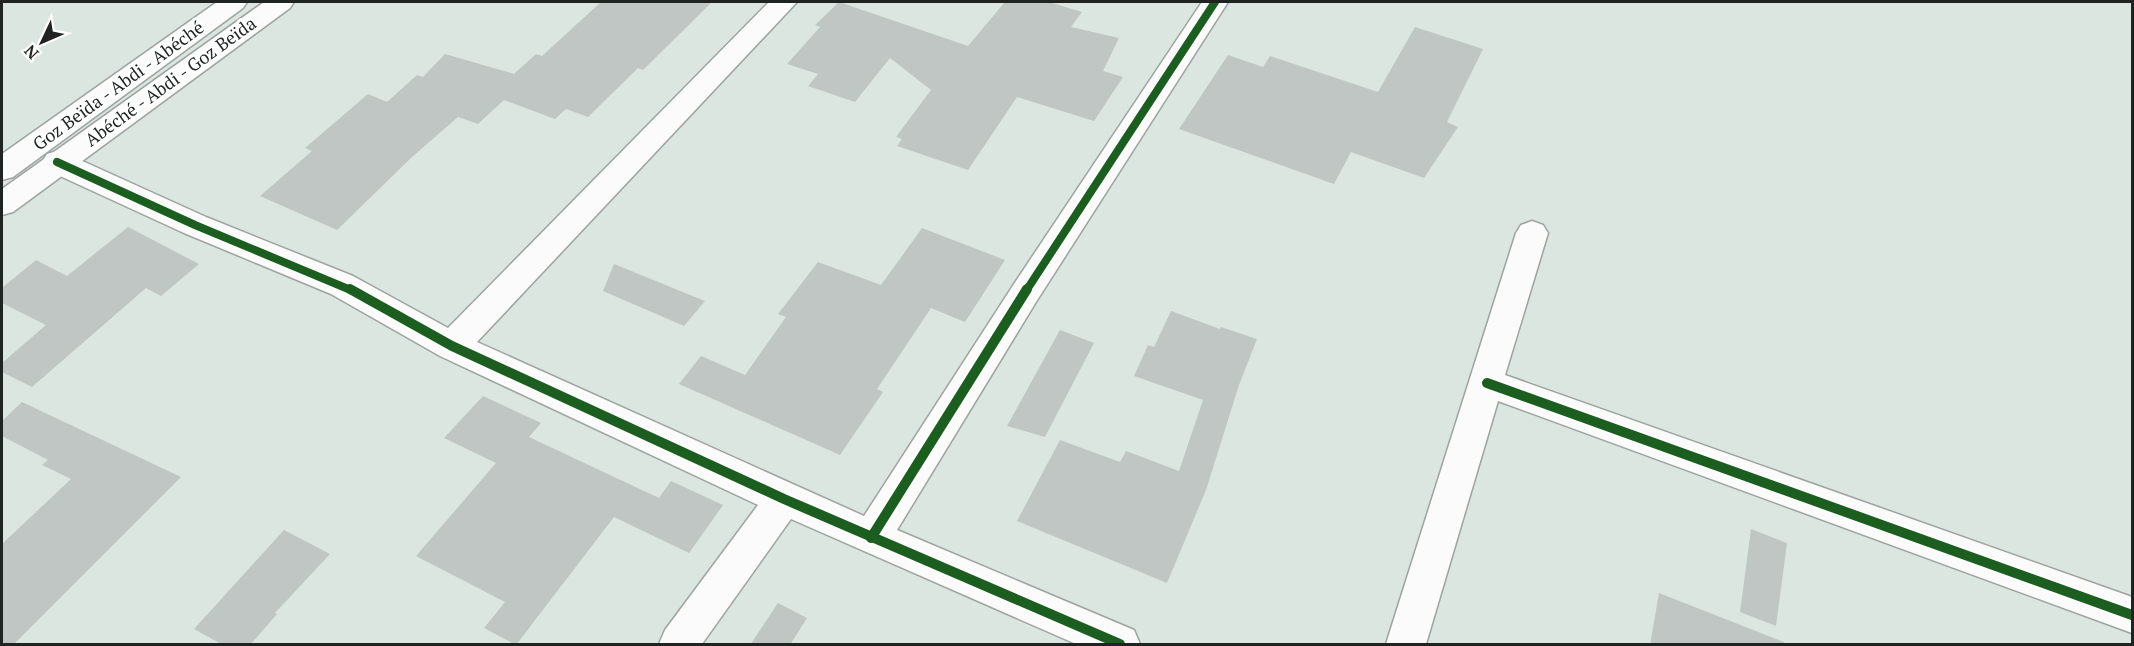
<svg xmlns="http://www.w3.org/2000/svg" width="2134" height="646" font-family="'PT Serif',serif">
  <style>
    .building { fill: #bfc6c3 }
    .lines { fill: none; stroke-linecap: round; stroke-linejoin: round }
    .minor-casing { stroke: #9ca3a0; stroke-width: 3 }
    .secondary-casing { stroke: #9ca3a0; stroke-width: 3 }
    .minor { fill: #fafbfa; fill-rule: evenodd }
    .secondary { fill: #fafbfa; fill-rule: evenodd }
    .cycleway-far1-casing { stroke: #fff; stroke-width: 11 }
    .cycleway-casing { stroke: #fff; stroke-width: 14 }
    .cycleway-far1 { stroke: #1b5e20; stroke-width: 8 }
    .cycleway { stroke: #1b5e20; stroke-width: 10 }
    .labels { text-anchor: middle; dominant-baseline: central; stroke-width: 6; stroke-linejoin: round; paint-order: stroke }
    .street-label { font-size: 18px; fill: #1f2422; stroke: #fff }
  </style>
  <rect width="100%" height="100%" fill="#dce6e1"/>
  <!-- building -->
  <g class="building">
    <path d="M601 2H712L643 70 638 68 588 117 566 109 555 119 504 100 478 124 458 117 412 157 337 230 260 196 312 151 305 148 368 94 387 102 417 75 423 77 445 54 514 74 536 54 542 56Z"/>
    <path d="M839 2 968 46 1005 2H1049L1082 12 1071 27 1119 38 1103 71 1123 77 1094 121 1017 97 968 170 897 146 902 139 896 137 931 90 890 58 855 102 808 86 818 74 787 64 820 27 815 25Z"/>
    <path d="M1415 27 1483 49 1447 122 1458 127 1424 178 1351 152 1334 184 1179 129 1228 55 1263 67 1270 56 1378 92Z"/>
    <path d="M128 227 199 264 161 296 146 288 32 387 2 372V363L46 325 2 303V288L36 260 67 276Z"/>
    <path d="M922 228 1005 260 965 322 931 308 877 389 883 392 840 455 679 384 701 356 745 375 786 317 778 314 818 262 881 285Z"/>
    <path d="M614 264 705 301 684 326 603 291Z"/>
    <path d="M1171 311 1220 329 1221 327 1257 339 1239 385 1206 490 1167 583 1017 521 1060 440 1120 462 1126 451 1179 471 1203 400 1134 376 1148 345 1154 347Z"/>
    <path d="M1060 330 1094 343 1045 437 1007 426Z"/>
    <path d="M483 396 541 423 529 437 659 498 671 481 723 505 689 553 614 517 516 645 484 628 505 602 416 556 496 463 444 438Z"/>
    <path d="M22 402 181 477 13 645H2V544L71 479 42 465 48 460 2 436V421Z"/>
    <path d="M1751 529 1787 543 1776 626 1740 612Z"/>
    <path d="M284 530 330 554 275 613 277 614 250 645H223L194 629Z"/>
    <path d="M1659 593 1784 642V645H1650Z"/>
    <path d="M778 603 807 618 790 645H750Z"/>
  </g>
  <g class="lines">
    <defs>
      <g id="minor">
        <path d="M769 2H797L477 342 864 516 1014 284 1202 2H1228L1036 302 897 530 1134 630 1140 644H1076L791 519 702 644H659L665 630 758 505 440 356 331 294 184 233 47 170 42 162 47 154 57 151 67 154 206 217 353 276 448 328Z"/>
        <path d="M1532 221 1543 225 1548 233 1505 375 2132 597V633L1498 401 1426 644H1386L1516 233 1521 225Z"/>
      </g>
      <g id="secondary">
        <path d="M217 2H247L243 8 13 177 2 180V154Z"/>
        <path d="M264 2H294L290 8 13 212 2 215V189Z"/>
      </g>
    </defs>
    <!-- minor casing -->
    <use href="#minor" class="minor-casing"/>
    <!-- secondary casing -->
    <use href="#secondary" class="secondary-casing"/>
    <!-- minor -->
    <use href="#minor" class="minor"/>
    <!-- secondary -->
    <use href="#secondary" class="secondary"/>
    <defs>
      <g id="cycleway-far1">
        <path d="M57 162 195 225 353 291"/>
        <path d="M1026 291 1215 2"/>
      </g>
      <g id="cycleway">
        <path d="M350 289 452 346 784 499 1120 644"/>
        <path d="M1487 383 2132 615"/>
        <path d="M871 538 1027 289"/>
      </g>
    </defs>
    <!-- cycleway-far1 casing -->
    <use href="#cycleway-far1" class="cycleway-far1-casing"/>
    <!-- cycleway casing -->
    <use href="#cycleway" class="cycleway-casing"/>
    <!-- cycleway-far1 -->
    <use href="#cycleway-far1" class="cycleway-far1"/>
    <!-- cycleway -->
    <use href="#cycleway" class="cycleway"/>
  </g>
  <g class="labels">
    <!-- street labels -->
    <g class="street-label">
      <text transform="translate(170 81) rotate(-36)">Abéché - Abdi - Goz Beïda</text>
      <text transform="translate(118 85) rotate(-36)">Goz Beïda - Abdi - Abéché</text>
    </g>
  </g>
  <!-- border -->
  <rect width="2134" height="646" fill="none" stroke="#1f2422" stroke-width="6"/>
  <!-- north arrow -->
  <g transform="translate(42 42) rotate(226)" stroke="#ffffff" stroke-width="4.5" paint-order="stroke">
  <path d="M0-4.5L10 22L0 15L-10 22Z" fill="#1f2422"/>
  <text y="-9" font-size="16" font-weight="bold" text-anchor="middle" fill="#1f2422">N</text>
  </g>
</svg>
